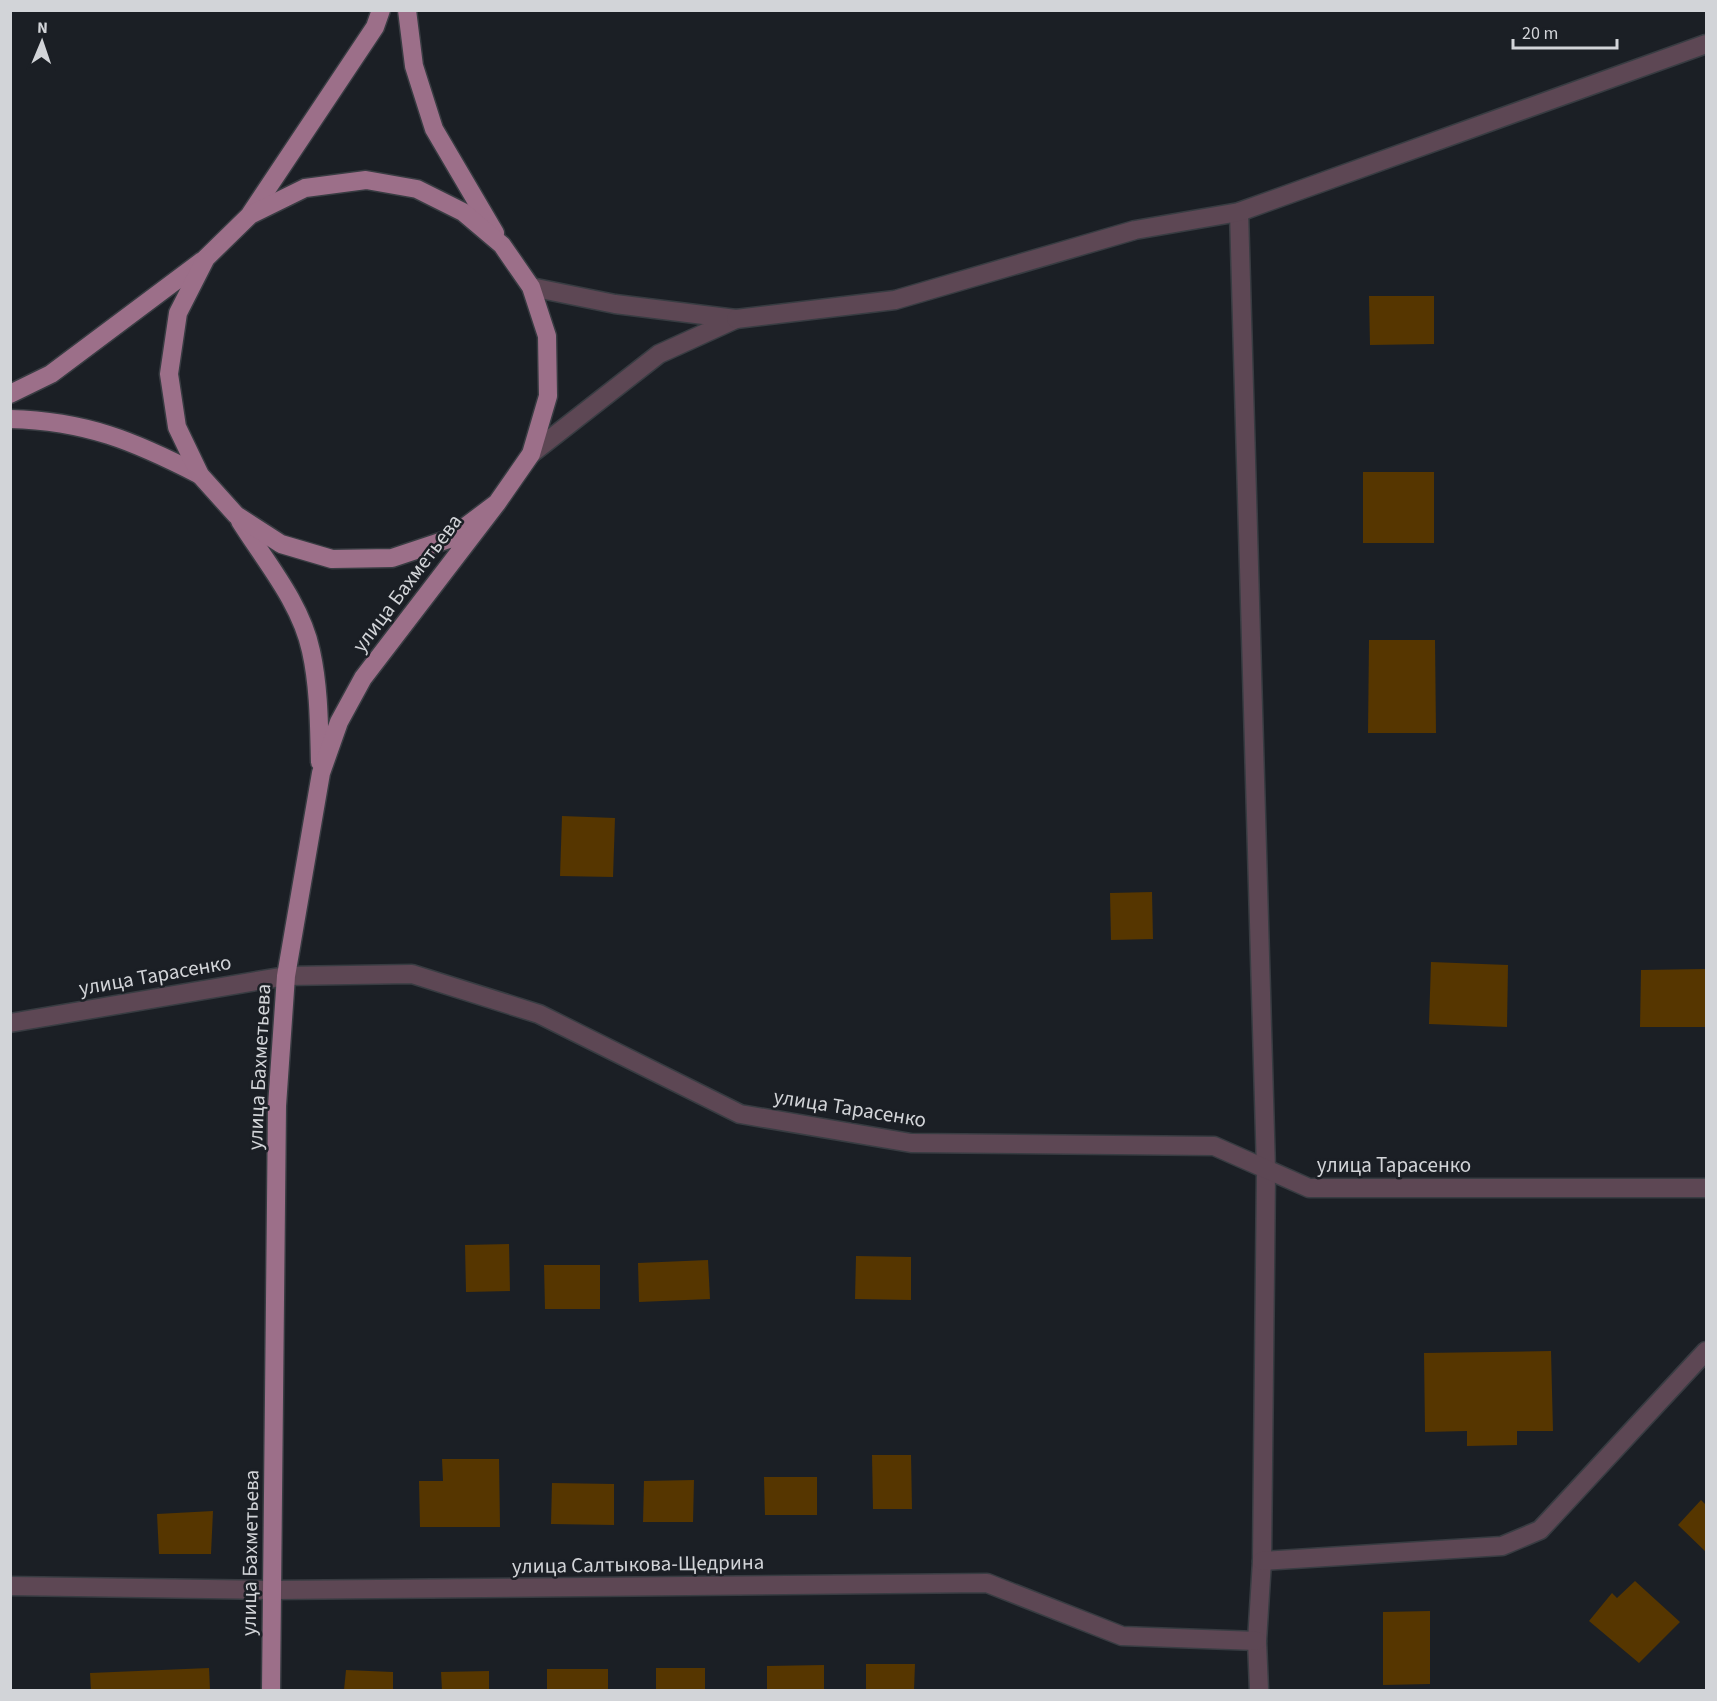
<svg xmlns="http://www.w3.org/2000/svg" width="1717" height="1701" font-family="'Source Sans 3',sans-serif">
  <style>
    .building { fill: #563600 }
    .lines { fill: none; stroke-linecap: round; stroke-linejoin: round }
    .minor-casing { stroke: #383c42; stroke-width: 21 }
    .major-casing { stroke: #383c42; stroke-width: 21 }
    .minor { stroke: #5d4754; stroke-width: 18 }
    .major { stroke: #9c6f89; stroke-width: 18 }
    .labels { text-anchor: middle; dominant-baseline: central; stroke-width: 5; stroke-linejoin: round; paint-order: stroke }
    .street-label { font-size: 21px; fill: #d2d4d8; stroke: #1b1f25 }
  </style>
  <rect width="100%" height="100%" fill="#1b1f25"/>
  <!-- building -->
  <g class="building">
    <path d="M1369 296H1434V344L1370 345Z"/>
    <rect x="1363" y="472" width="71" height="71"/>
    <path d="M1369 640H1435L1436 733H1368Z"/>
    <path d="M562 816 615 818 613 877 560 876Z"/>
    <path d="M1152 892 1153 939 1111 940 1110 893Z"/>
    <path d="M1431 962 1508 965 1507 1027 1429 1024Z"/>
    <path d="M1706 969V1027H1640L1641 970Z"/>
    <path d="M509 1244 510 1291 466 1292 465 1245Z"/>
    <path d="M856 1256 911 1257V1300L855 1299Z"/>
    <path d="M708 1260 710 1299 639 1302 638 1263Z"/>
    <path d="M544 1265H600V1309H545Z"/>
    <path d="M1551 1351 1553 1431H1517V1445L1467 1446V1431L1425 1432 1424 1353Z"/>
    <path d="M872 1455H911L912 1509H873Z"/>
    <path d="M442 1459H499L500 1527H420L419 1481H443Z"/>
    <path d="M764 1477H817V1515H765Z"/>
    <path d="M694 1480 693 1522H643L644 1481Z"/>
    <path d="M552 1483 614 1484V1525L551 1524Z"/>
    <path d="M1701 1500 1705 1504 1706 1502V1552L1678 1525Z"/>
    <path d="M213 1511 211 1554H159L157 1514Z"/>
    <path d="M1635 1581 1680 1622 1639 1663 1589 1621 1612 1593 1617 1598Z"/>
    <path d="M1430 1611V1684L1383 1685V1612Z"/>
    <path d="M866 1664H915L914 1690H866Z"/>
    <path d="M824 1665V1690H767V1666Z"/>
    <path d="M209 1668 210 1690H91L90 1673Z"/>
    <rect x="656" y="1668" width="49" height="22"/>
    <rect x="547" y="1669" width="61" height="21"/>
    <path d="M346 1670 393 1672V1690H344Z"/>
    <path d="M489 1671V1690H442L441 1672Z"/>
  </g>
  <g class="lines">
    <defs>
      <g id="minor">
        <path d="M1239 212 1266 1170 1262 1561 1257 1641 1259 1690"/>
        <path d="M531 287 615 304 736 319 659 354 531 454"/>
        <path d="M736 319 895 300 1135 230 1239 212 1706 44"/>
        <path d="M10 1023 286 976 412 974 539 1014 740 1114 911 1143 1214 1146 1309 1188H1706"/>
        <path d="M1262 1561 1502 1546 1540 1530 1706 1351"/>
        <path d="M10 1586 273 1590 987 1583 1122 1636 1257 1641"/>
      </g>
      <g id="major">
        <path d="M407 10 414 66 434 129 495 233"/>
        <path d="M251 213 375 27 381 10"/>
        <path d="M10 394 51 374 202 261"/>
        <path d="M10 419C86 421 134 441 200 475"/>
        <path d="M240 521C265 561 301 603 311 651 319 687 319 725 320 762"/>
        <path d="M271 1690 277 1106 286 976 321 773 339 722 363 678 497 503 531 454 548 396 547 336 531 287 502 245 463 212 417 189 366 180 305 188 250 215 206 258 178 313 169 374 177 427 200 475 236 515 281 544 332 559 392 558 449 539 497 503"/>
      </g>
    </defs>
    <!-- minor casing -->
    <use href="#minor" class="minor-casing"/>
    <!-- major casing -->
    <use href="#major" class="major-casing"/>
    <!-- minor -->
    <use href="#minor" class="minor"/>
    <!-- major -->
    <use href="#major" class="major"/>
  </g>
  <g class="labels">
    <!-- street labels -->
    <g class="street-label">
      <text transform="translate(407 583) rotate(-53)">улица Бахметьева</text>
      <text transform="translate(155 975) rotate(-10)">улица Тарасенко</text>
      <text transform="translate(259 1067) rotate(-87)">улица Бахметьева</text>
      <text transform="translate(850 1108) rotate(9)">улица Тарасенко</text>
      <text x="1394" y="1165">улица Тарасенко</text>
      <text transform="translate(250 1553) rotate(-89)">улица Бахметьева</text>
      <text transform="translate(638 1564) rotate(-1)">улица Салтыкова-Щедрина</text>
    </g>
  </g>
  <!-- border -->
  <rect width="1717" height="1701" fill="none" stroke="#d2d4d8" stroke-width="24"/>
  <!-- north arrow -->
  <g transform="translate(42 42) rotate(2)" stroke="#1b1f25" stroke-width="4.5" paint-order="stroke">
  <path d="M0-4.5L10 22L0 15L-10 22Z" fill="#d2d4d8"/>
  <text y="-9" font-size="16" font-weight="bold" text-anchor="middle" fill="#d2d4d8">N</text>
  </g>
  <!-- scale -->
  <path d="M1513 39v9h104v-9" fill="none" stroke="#d2d4d8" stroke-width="3"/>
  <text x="1522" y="39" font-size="18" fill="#d2d4d8" stroke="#1b1f25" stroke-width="4.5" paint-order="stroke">20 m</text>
</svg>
